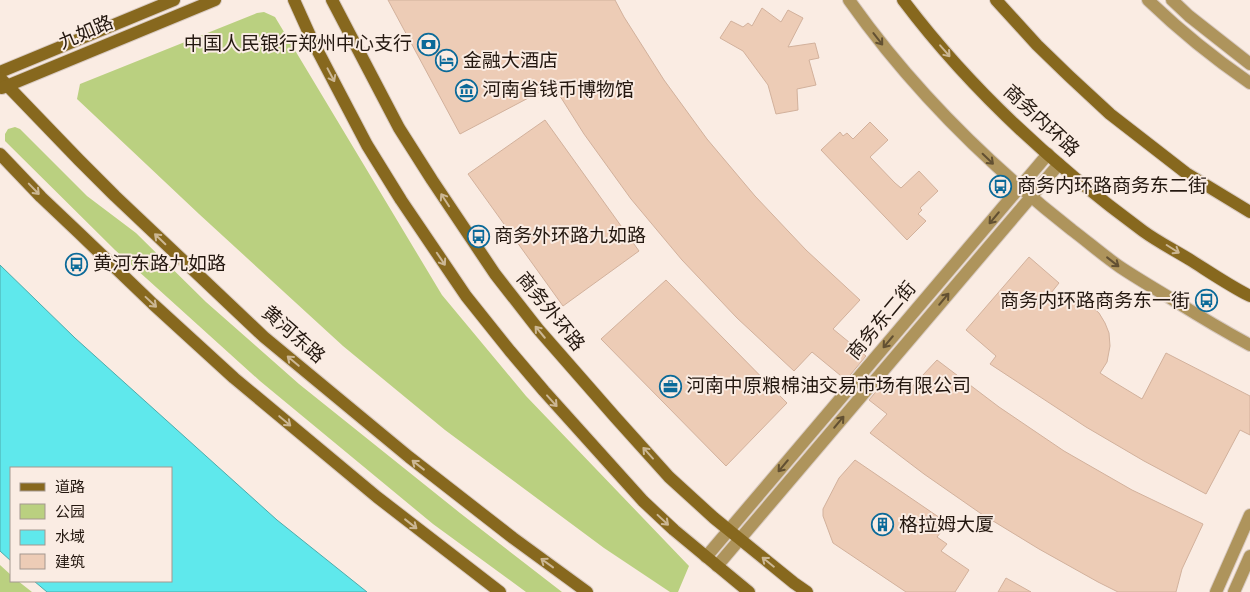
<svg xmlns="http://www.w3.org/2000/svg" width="1250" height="592" font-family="'Alegreya Sans','Noto Sans SC',sans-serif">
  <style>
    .green { fill: #bad080 }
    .water { fill: #5fe8ec; stroke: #4daaaa }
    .building { fill: #edccb6; stroke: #d2b19c }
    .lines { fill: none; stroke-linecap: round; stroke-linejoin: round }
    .street-casing { stroke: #d8cac1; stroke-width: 14 }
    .secondary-casing { stroke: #d8cac1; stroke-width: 14 }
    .street { stroke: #ae945c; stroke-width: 12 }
    .secondary { stroke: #87681e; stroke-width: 12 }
    .oneway { stroke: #625032 }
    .oneway2 { stroke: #ccb794 }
    .labels { text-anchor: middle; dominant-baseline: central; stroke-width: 4; stroke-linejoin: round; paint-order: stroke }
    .street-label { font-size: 19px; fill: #241810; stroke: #faece3 }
    .poi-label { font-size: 19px; fill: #241810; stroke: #faece3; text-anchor: start }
  </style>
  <rect width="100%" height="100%" fill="#faece3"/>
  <!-- green -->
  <g class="green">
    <path d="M264 12 275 17 442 295 526 396 689 566 678 592H670L604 548 445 430 343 346 199 214 77 99 80 84 257 13Z"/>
    <path d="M15 127 20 129 87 196 136 233 206 302 299 384 460 513 562 592H526L433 524 260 381 115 250 5 141V134L8 129Z"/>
    <path d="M0 565 11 575V581H18L32 592H0Z"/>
  </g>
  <!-- water -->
  <path class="water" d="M0 265 75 338 277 520 367 592H47L34 581H171V468H11V561L0 551Z"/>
  <!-- building -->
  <g class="building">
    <path d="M388 0H615L624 17 664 80 707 139 755 196 806 250 860 300 833 329 866 356 846 380 812 352 794 371 737 318 682 260 631 199 584 134 553 85 460 134Z"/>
    <path d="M762 8 781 22 788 10 803 18 788 47 815 43 819 58 809 60 816 85 797 89 798 110 776 114 768 85 743 51 720 38 731 21 743 27 748 23 752 26Z"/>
    <path d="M545 120 639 251 563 306 468 174Z"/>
    <path d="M870 122 888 140 870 157 895 183 901 188 919 171 938 191 920 208 922 210 918 214 926 221 907 240 821 150 840 132 843 136 847 133 853 139Z"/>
    <path d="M1029 257 1059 283 1051 293 1081 300 1090 305 1099 313 1105 323 1109 333 1110 346 1107 362 1100 373 1114 382 1142 399 1166 353 1250 396V435L1240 430 1206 494 1144 461 1086 427 990 364 996 356 966 330Z"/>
    <path d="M666 280 787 403 726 466 601 339Z"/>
    <path d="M937 360 999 407 1064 451 1132 490 1203 524 1182 569 1176 592H1118L1098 582 1039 549 980 513 924 474 870 433 887 414 869 400 889 376 908 391Z"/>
    <path d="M855 460 943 520 936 530 940 533 937 537 947 544 941 551 969 570 955 592H906L833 543 823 516V509L839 478Z"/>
    <path d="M1006 578 1031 592H998Z"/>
  </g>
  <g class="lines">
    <defs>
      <g id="street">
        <path d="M849 0C911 88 988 164 1072 230 1088 242 1104 256 1120 267 1138 279 1157 290 1175 301 1199 316 1224 331 1250 345"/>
        <path d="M1148 0C1178 29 1215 59 1250 83"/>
        <path d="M1172 0 1189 16 1250 64"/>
        <path d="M706 557 1048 154"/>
        <path d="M717 566 1059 164"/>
        <path d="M1216 592 1250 515"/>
        <path d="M1234 592 1250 556"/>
      </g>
      <g id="secondary">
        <path d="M294 0 312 40 367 145 401 200 466 296 510 351 544 391 643 501 674 530 749 592"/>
        <path d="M332 0 399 128 432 180 495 274 538 329 615 417 669 477 714 518 794 583 807 592"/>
        <path d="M903 0C970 89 1053 165 1143 231 1158 242 1176 251 1192 261 1211 273 1230 286 1250 296"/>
        <path d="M996 0 1037 45 1069 76 1110 114 1186 173 1250 212"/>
        <path d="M0 72 174 0"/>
        <path d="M0 78 79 160 115 196 264 337 409 457 513 538 587 592"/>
        <path d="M2 88 215 0"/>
        <path d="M0 154 41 197 79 233 153 304 234 378 377 497 500 592"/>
      </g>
    </defs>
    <!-- street casing -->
    <use href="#street" class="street-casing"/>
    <!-- secondary casing -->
    <use href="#secondary" class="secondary-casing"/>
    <!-- street -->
    <use href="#street" class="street"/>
    <!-- secondary -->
    <use href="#secondary" class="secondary"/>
  </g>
  <!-- one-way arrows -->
  <defs><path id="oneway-shaft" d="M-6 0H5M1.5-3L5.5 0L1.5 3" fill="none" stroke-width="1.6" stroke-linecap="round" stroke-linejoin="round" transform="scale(1.25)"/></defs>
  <g class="oneway">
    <use href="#oneway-shaft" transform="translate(878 39) rotate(52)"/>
    <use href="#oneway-shaft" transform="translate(988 159) rotate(44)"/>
    <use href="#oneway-shaft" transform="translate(994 218) rotate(130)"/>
    <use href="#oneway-shaft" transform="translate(1113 262) rotate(38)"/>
    <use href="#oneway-shaft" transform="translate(944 299) rotate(-50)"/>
    <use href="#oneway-shaft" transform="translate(888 342) rotate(130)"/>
    <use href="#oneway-shaft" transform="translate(839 422) rotate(-50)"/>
    <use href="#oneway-shaft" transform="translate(783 466) rotate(130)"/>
  </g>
  <g class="oneway2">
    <use href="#oneway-shaft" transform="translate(945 51) rotate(49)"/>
    <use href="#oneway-shaft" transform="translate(331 75) rotate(62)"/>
    <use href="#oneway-shaft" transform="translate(34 189) rotate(46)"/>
    <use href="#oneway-shaft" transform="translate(445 200) rotate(-123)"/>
    <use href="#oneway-shaft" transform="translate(160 239) rotate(-136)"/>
    <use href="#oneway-shaft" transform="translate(1173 249) rotate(32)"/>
    <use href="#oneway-shaft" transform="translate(441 259) rotate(56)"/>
    <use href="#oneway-shaft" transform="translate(151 302) rotate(43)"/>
    <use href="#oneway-shaft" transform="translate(540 332) rotate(-130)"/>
    <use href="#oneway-shaft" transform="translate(293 361) rotate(-140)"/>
    <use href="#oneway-shaft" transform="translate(552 401) rotate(48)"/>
    <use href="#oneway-shaft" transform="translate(285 421) rotate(40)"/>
    <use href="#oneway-shaft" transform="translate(648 453) rotate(-132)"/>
    <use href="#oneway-shaft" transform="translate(418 465) rotate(-142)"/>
    <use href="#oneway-shaft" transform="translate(663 520) rotate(43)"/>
    <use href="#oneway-shaft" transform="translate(411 524) rotate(38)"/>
    <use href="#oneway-shaft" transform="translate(768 562) rotate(-141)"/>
    <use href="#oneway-shaft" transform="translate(547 563) rotate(-144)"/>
  </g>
  <!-- icons -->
  <defs>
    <symbol id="bank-ring" viewBox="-11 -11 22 22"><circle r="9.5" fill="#faece3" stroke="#0b6a99" stroke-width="1.5"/><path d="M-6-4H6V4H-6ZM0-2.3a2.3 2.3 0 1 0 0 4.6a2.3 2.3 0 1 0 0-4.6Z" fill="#0b6a99"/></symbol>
    <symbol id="hotel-ring" viewBox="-11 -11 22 22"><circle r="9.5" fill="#faece3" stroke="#0b6a99" stroke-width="1.5"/><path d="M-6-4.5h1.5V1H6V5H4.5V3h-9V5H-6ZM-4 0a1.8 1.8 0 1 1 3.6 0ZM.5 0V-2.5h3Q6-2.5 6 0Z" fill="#0b6a99"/></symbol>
    <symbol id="museum-ring" viewBox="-11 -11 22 22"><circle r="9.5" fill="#faece3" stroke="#0b6a99" stroke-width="1.5"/><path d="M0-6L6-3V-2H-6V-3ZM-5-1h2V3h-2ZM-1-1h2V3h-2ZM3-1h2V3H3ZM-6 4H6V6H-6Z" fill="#0b6a99"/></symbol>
    <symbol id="bus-ring" viewBox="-11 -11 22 22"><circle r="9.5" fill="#faece3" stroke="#0b6a99" stroke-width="1.5"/><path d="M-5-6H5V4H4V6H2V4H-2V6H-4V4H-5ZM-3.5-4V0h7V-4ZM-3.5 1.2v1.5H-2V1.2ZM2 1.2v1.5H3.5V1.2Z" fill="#0b6a99"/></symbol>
    <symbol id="office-ring" viewBox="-11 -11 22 22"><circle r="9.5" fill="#faece3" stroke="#0b6a99" stroke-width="1.5"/><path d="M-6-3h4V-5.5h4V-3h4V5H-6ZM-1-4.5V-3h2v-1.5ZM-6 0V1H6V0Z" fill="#0b6a99"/></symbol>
    <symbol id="building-ring" viewBox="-11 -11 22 22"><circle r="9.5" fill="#faece3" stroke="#0b6a99" stroke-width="1.5"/><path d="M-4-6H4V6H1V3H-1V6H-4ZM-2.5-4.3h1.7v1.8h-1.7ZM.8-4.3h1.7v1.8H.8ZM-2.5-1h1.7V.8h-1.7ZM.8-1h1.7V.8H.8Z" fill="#0b6a99"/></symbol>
  </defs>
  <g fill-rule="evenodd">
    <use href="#bank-ring" x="416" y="32" width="25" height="25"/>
    <use href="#hotel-ring" x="434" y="48" width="25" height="25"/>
    <use href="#museum-ring" x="454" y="78" width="25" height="25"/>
    <use href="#bus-ring" x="988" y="174" width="25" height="25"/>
    <use href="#bus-ring" x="466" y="224" width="25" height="25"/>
    <use href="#bus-ring" x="64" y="252" width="25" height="25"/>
    <use href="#bus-ring" x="1194" y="288" width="25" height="25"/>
    <use href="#office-ring" x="658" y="374" width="25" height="25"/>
    <use href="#building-ring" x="870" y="512" width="25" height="25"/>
  </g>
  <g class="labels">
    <!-- street labels -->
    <g class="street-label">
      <text transform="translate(86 33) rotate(-23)">九如路</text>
      <text transform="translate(1041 121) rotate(43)">商务内环路</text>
      <text transform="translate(550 312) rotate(51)">商务外环路</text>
      <text transform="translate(882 321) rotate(-50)">商务东二街</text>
      <text transform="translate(293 335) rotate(41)">黄河东路</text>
    </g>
    <!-- poi labels -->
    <g class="poi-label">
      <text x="412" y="44" text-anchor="end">中国人民银行郑州中心支行</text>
      <text x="463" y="61">金融大酒店</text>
      <text x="482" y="90">河南省钱币博物馆</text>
      <text x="1017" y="186">商务内环路商务东二街</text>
      <text x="494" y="236">商务外环路九如路</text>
      <text x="93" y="264">黄河东路九如路</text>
      <text x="1190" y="301" text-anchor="end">商务内环路商务东一街</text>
      <text x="686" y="386">河南中原粮棉油交易市场有限公司</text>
      <text x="899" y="525">格拉姆大厦</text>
    </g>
  </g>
  <!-- legend -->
  <rect x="10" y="467" width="162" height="115" fill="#faece3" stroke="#a4978f"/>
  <rect x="20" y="483" width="25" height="8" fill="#87681e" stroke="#a4978f"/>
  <text x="55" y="492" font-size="15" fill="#241810">道路</text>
  <rect x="20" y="504" width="25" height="15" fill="#bad080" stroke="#a4978f"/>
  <text x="55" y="517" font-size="15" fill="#241810">公园</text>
  <rect x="20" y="530" width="25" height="15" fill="#5fe8ec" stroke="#a4978f"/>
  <text x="55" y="542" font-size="15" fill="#241810">水域</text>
  <rect x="20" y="554" width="25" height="15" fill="#edccb6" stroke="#a4978f"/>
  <text x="55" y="567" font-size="15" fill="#241810">建筑</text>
</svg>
